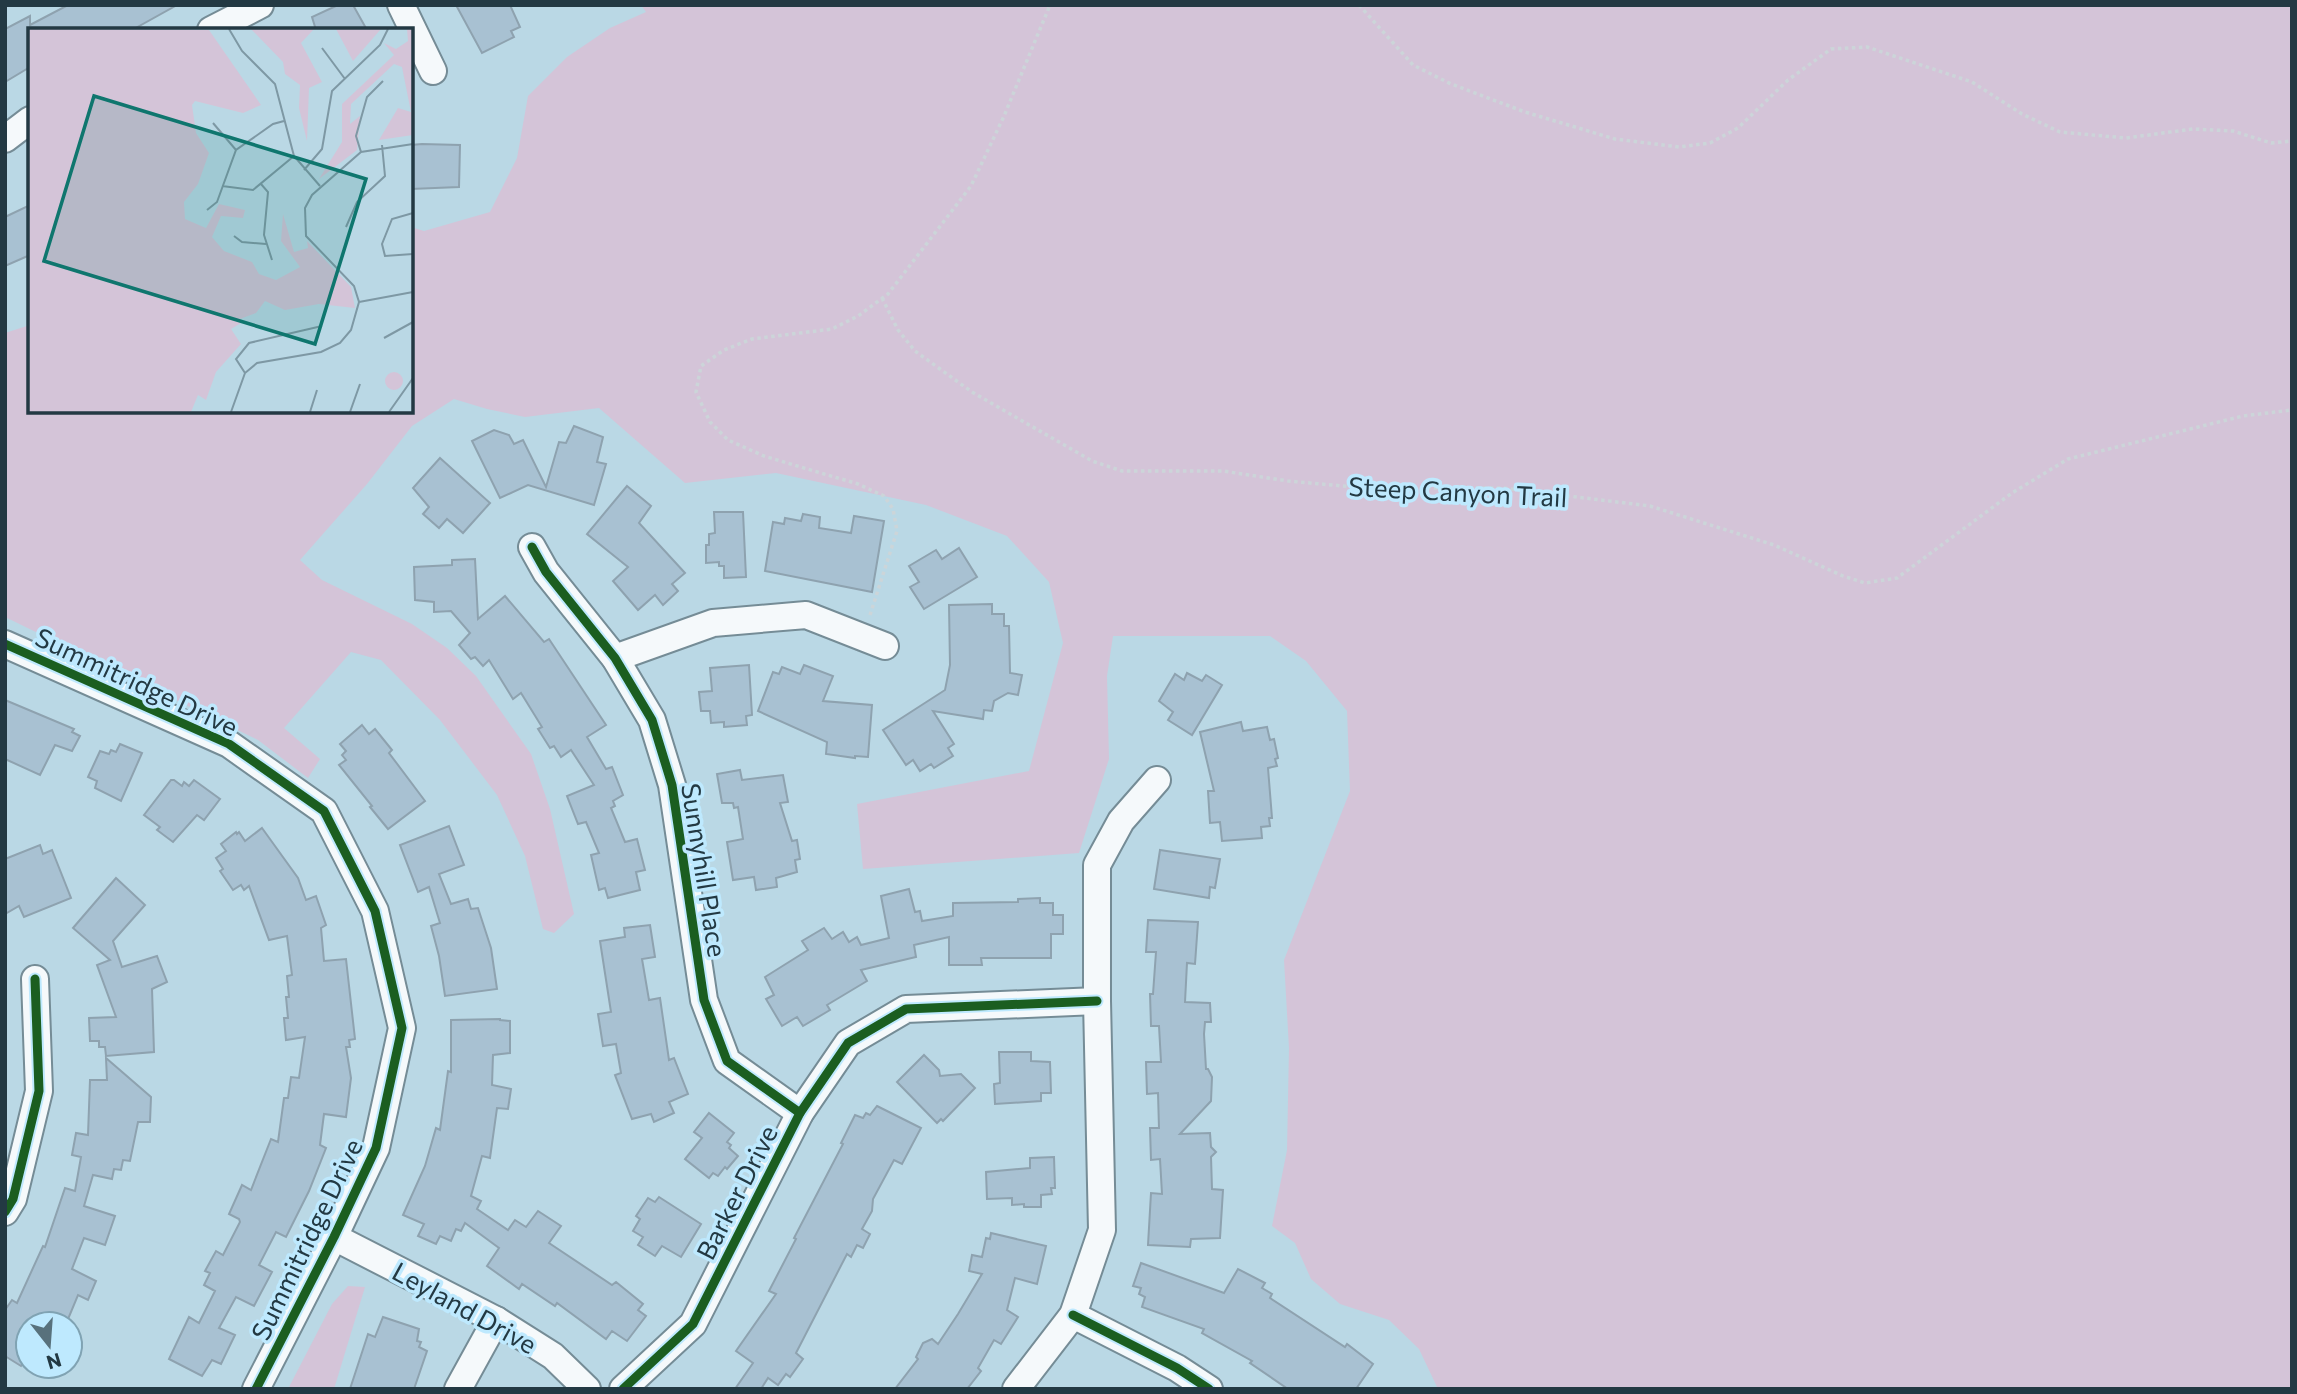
<svg xmlns="http://www.w3.org/2000/svg" width="2297" height="1394" font-family="Commissioner,sans-serif">
  <style>
    .green { fill: #d4c4d8 }
    .building { fill: #a8c1d2; stroke: #8ea2af; stroke-width: 2 }
    .lines { fill: none; stroke-linecap: round; stroke-linejoin: round }
    .minor-casing { stroke: #758c96; stroke-width: 30 }
    .path { stroke: #ccd5d9; stroke-width: 3.5; stroke-dasharray: 3.5 3.5; stroke-linecap: butt }
    .minor { stroke: #f5f9fb; stroke-width: 26 }
    .cycleway-casing { stroke: #bee9fe; stroke-width: 13 }
    .cycleway { stroke: #1b5e20; stroke-width: 9 }
    .labels { text-anchor: middle; dominant-baseline: central; stroke-width: 7; stroke-linejoin: round; paint-order: stroke }
    .street-label { font-size: 26px; fill: #233943; stroke: #bee9fe }
    .inset-road { fill: none; stroke: #7e98a4; stroke-width: 2 }
    .view { fill: #0f766e; fill-opacity: 0.15; stroke: #0f766e; stroke-width: 3.5 }
    .inset-edge { fill: none; stroke: #233943; stroke-width: 3.5 }
  </style>
  <rect width="100%" height="100%" fill="#bad8e5"/>
  <!-- green -->
  <g class="green">
    <path d="M641 5H2292V1389H1438L1419 1349 1389 1320 1340 1304 1311 1279 1295 1243 1272 1226 1287 1150 1289 1048 1284 960 1350 791 1347 711 1306 661 1270 636H1113L1107 676 1109 759 1079 853 863 869 857 804 1029 771 1063 643 1049 582 1007 536 926 505 776 473 685 483 599 408 525 417 487 409 454 399 412 426 367 484 300 560 322 580 412 624 447 648 476 676 531 754 550 809 574 914 554 933 543 929 525 856 497 795 440 720 381 660 351 652 284 728 320 759 308 778 258 740 5 617V333L30 325V411H411V227L424 231 490 212 517 158 528 96 567 57 610 28 646 12Z"/>
    <path d="M348 1286 365 1287 334 1389H288L332 1304Z"/>
  </g>
  <!-- building -->
  <g class="building">
    <path d="M68 5H177L132 30H30V67L5 82V29L30 16V25Z"/>
    <path d="M338 5H353L367 30H316L312 17Z"/>
    <path d="M456 5H510L520 27 511 31 514 37 482 53Z"/>
    <path d="M422 144 460 145 459 187 411 189V145Z"/>
    <path d="M30 205V255L5 266V217Z"/>
    <path d="M574 426 603 437 597 462 606 464 594 505 528 485 500 498 472 441 494 430 509 435 514 444 523 440 546 487 559 442 566 443Z"/>
    <path d="M440 458 490 503 463 533 447 519 439 528 423 514 429 507 413 488Z"/>
    <path d="M627 486 651 506 639 523 685 573 672 584 678 591 663 605 655 595 638 610 613 581 628 567 587 534Z"/>
    <path d="M714 512H743L746 577 724 578V566H719V562L706 563V545H709V534L715 533Z"/>
    <path d="M803 514 820 517 819 528 851 533 854 516 884 521 872 592 765 571 773 522 784 524 785 518 801 521Z"/>
    <path d="M959 548 977 577 924 609 910 587 919 582 909 566 936 550 942 559Z"/>
    <path d="M475 559 478 619 505 596 544 642 549 639 606 725 587 737 606 769 612 767 623 795 613 801 615 806 611 808 625 842 637 839 645 870 636 872 640 890 608 898 605 888 599 890 591 855 599 853 586 822 578 824 567 796 594 785 571 750 561 757 554 746 550 748 538 729 542 727 521 693 513 699 489 660 483 666 475 657 471 659 459 645 470 633 451 611 434 612V602L415 600 414 567 452 565V560Z"/>
    <path d="M992 604V614H1004V626H1009L1010 673 1022 675 1018 695 1008 693 994 701 992 711 984 710 983 719 933 711 954 744 948 748 953 756 934 768 931 764 920 771 913 760 906 765 883 730 945 690 950 665 949 605Z"/>
    <path d="M749 665 752 715 746 716 747 725 724 727V722L711 723 710 711H701L699 692 712 691 710 668Z"/>
    <path d="M804 665 833 676 823 701 872 705 868 757 855 756V758L826 754 827 742 758 711 773 672 779 674 782 667 800 674Z"/>
    <path d="M1187 673 1202 681 1206 675 1222 685 1192 735 1168 720 1173 712 1159 701 1175 674 1184 680Z"/>
    <path d="M5 700 74 729 72 732 80 736 72 751 55 745 40 775 5 759Z"/>
    <path d="M1241 722 1243 731 1267 727 1270 740 1274 739 1278 758 1275 759 1277 766 1268 768 1272 818H1269L1270 826 1261 827 1262 838 1222 841 1220 822 1210 823 1208 791H1214L1200 732Z"/>
    <path d="M362 725 369 734 375 729 392 750 389 753 425 801 388 829 370 807 372 806 339 765 346 760 342 755 346 751 340 744Z"/>
    <path d="M120 744 142 753 121 801 95 788 97 781 88 777 100 751 109 754 111 750 116 752Z"/>
    <path d="M740 770 742 780 783 775 788 802 780 803 792 841 797 840 800 859 795 860 797 872 776 878 777 887 756 890 754 877 733 880 727 842 743 839 738 807 734 808 733 803H722L717 774Z"/>
    <path d="M171 780H174L182 786 184 782 189 786 194 780 220 799 204 820 197 815 173 842 157 830 160 827 144 815Z"/>
    <path d="M449 826 464 865 439 874 451 904 468 899 471 909 478 908 491 948 497 989 445 996 439 956 431 926 440 923 429 887 418 892 400 845Z"/>
    <path d="M262 828 298 878 306 900 316 896 326 925 321 928 324 961 346 959 355 1039 349 1040 350 1047H346L351 1078 346 1117 324 1114 320 1145 326 1148 309 1191 286 1237 276 1232 259 1265 272 1272 254 1306 236 1297 219 1328 235 1335 221 1364 212 1360 202 1376 169 1359 189 1317 199 1323 215 1291 204 1285 210 1273 205 1271 216 1251 223 1255 240 1222 239 1219 229 1214 242 1185 251 1190 271 1139 278 1142 284 1098H288L291 1077 299 1078 305 1037 286 1040 284 1018H288L286 997H289L287 976 292 975 287 936 269 940 249 886 244 890 241 885 233 890 220 871 223 869 216 858 226 851 221 844 236 832 237 834 239 832 245 841Z"/>
    <path d="M40 845 43 854 52 850 71 898 24 917 19 906 5 914V859Z"/>
    <path d="M1160 850 1220 859 1215 888 1210 887 1209 898 1154 889Z"/>
    <path d="M116 878 145 905 113 941 122 967 157 956 167 982 152 989 154 1052 106 1056 105 1047H99V1041H90L89 1018 116 1017 97 965 110 960 73 928Z"/>
    <path d="M909 889 915 912 920 911 922 921 953 916V903L1018 902V899L1040 898V903H1053V915H1063V934H1051V958H981L982 965H949V937L914 945 916 957 861 970 867 981 827 1005 830 1010 803 1026 797 1017 782 1026 766 999 774 995 765 977 808 950 802 941 824 928 832 939 843 932 849 942 857 937 861 945 889 938 881 896Z"/>
    <path d="M1148 920 1198 922 1195 964 1187 963 1185 1002 1210 1003 1211 1022H1205L1204 1034 1206 1069H1208L1212 1077 1211 1101 1180 1134 1210 1133 1211 1147 1216 1152 1211 1157 1212 1189 1223 1190 1220 1238 1191 1239 1190 1247 1148 1245 1151 1193 1162 1194 1160 1159 1151 1160 1150 1128H1159L1158 1093 1147 1094 1146 1062H1161L1159 1026H1151L1150 994H1153L1156 952H1146Z"/>
    <path d="M650 925 655 957 642 959 649 1000 660 998 669 1060 674 1058 688 1094 669 1102 674 1113 654 1122 651 1114 632 1119 615 1075 621 1073 616 1044 603 1046 598 1014 611 1012 600 941 625 937 624 928Z"/>
    <path d="M500 1019V1020L510 1021V1053L493 1055 492 1085 511 1089 508 1109 497 1108 490 1158 482 1156 471 1196 481 1201 477 1209 508 1230 515 1220 526 1227 538 1211 561 1226 549 1243 612 1285 616 1282 643 1304 638 1310 646 1316 627 1341 612 1331 606 1339 557 1303 555 1306 522 1284 519 1289 487 1266 499 1248 465 1223 461 1231 456 1229 451 1241 440 1236 436 1244 418 1236 424 1224 403 1215 425 1166 436 1128 440 1130 448 1071 451 1072V1020Z"/>
    <path d="M999 1052H1031V1061L1050 1062 1051 1093H1041V1101L995 1104 994 1084 1000 1083Z"/>
    <path d="M924 1055 939 1070 940 1076 961 1074 975 1088 943 1121 941 1119 937 1123 897 1082Z"/>
    <path d="M106 1058 151 1097 150 1122H138L130 1161 123 1160 121 1170 114 1169 112 1179 93 1175 84 1206 115 1216 105 1245 84 1238 72 1269 96 1281 88 1300 78 1295 66 1324H28V1355L21 1366 5 1356V1310L12 1300 17 1303 43 1246 45 1247 65 1188 75 1191 81 1157 72 1155 76 1133 88 1135 90 1080H107Z"/>
    <path d="M877 1106 921 1128 902 1164 894 1160 873 1199 872 1211 862 1229 870 1234 863 1248 857 1245 851 1257 847 1254 796 1353 803 1359 790 1377 786 1374 778 1385 768 1378 761 1389H735L753 1363 736 1351 776 1294 769 1291 796 1239 794 1238 843 1144 841 1143 855 1115 863 1118 866 1113 870 1115Z"/>
    <path d="M709 1113 734 1133 727 1142 731 1145 729 1148 738 1156 727 1169 725 1167 718 1176 713 1173 709 1178 685 1159 702 1138 694 1132Z"/>
    <path d="M1054 1157 1055 1188H1051L1052 1194 1041 1195V1207H1024V1204L1012 1205V1198L987 1199 986 1172 1030 1168V1158Z"/>
    <path d="M659 1197 701 1224 681 1257 662 1246 655 1256 638 1245 643 1237 633 1231 640 1219 636 1216 648 1198 655 1202Z"/>
    <path d="M991 1233 1046 1246 1037 1284 1015 1278 1007 1310 1018 1317 1001 1344 994 1340 978 1368 981 1371 967 1389H895L918 1359 916 1357 923 1343 932 1339 938 1344 958 1314 982 1274 969 1271 972 1255 982 1257 986 1238 990 1239Z"/>
    <path d="M1141 1263 1224 1293 1238 1269 1265 1283 1262 1288 1272 1294 1270 1298 1345 1347 1347 1344 1373 1364 1356 1389H1288L1250 1363 1252 1361 1202 1333 1204 1329 1142 1307 1145 1297 1139 1294 1141 1288 1133 1286Z"/>
    <path d="M383 1317 419 1329 417 1341 421 1342 419 1347 427 1351 414 1389H350L368 1334 375 1337Z"/>
  </g>
  <g class="lines">
    <defs>
      <g id="minor">
        <path d="M401 5 433 71"/>
        <path d="M211 30 260 5"/>
        <path d="M5 139 30 120"/>
        <path d="M532 547 546 572 615 658 652 720 672 785 704 1000 727 1061 800 1113"/>
        <path d="M5 644 229 744 324 811 375 911 402 1028 376 1148 334 1237 256 1389"/>
        <path d="M615 658 713 623 806 615 885 646"/>
        <path d="M5 1212 13 1199 39 1091 35 979"/>
        <path d="M334 1237 496 1320 553 1356 587 1389"/>
        <path d="M1073 1315 1177 1368 1209 1389"/>
        <path d="M458 1389 496 1320"/>
        <path d="M623 1389 693 1324 800 1113 848 1043 906 1009 1097 1001"/>
        <path d="M1016 1389 1073 1315 1102 1230 1097 1001V865L1121 821 1157 780"/>
      </g>
    </defs>
    <!-- minor casing -->
    <use href="#minor" class="minor-casing"/>
    <!-- path -->
    <g class="path">
      <path d="M1359 5 1413 65 1449 83 1525 112 1615 139 1679 147 1710 143 1738 128 1788 80 1831 49 1867 47 1972 82 2022 114 2060 132 2126 138 2193 129 2233 131 2271 143 2292 141"/>
      <path d="M882 298 898 330 915 351 972 392 1092 461 1122 471H1223L1288 481 1365 488H1503L1650 506 1774 545 1843 576 1865 583 1897 578 2012 493 2068 459 2243 416 2292 410"/>
      <path d="M870 615 897 531 893 509 884 496 858 484 764 456 728 440 710 422 696 392 701 366 724 350 752 339 832 329 858 316 888 294 971 186 1004 116 1050 5"/>
    </g>
    <!-- minor -->
    <use href="#minor" class="minor"/>
    <defs>
      <g id="cycleway">
        <path d="M532 547 546 572 615 658 652 720 672 785 704 1000 727 1061 800 1113"/>
        <path d="M5 644 229 744 324 811 375 911 402 1028 376 1148 334 1237 256 1389"/>
        <path d="M5 1212 13 1199 39 1091 35 979"/>
        <path d="M1073 1315 1177 1368 1209 1389"/>
        <path d="M623 1389 693 1324 800 1113 848 1043 906 1009 1097 1001"/>
      </g>
    </defs>
    <!-- cycleway casing -->
    <use href="#cycleway" class="cycleway-casing"/>
    <!-- cycleway -->
    <use href="#cycleway" class="cycleway"/>
  </g>
  <g class="labels">
    <!-- street labels -->
    <g class="street-label">
      <text transform="translate(1458 491) rotate(3)">Steep Canyon Trail</text>
      <text transform="translate(137 681) rotate(25)">Summitridge Drive</text>
      <text transform="translate(705 870) rotate(81)">Sunnyhill Place</text>
      <text transform="translate(736 1192) rotate(-63)">Barker Drive</text>
      <text transform="translate(306 1239) rotate(-64)">Summitridge Drive</text>
      <text transform="translate(465 1307) rotate(29)">Leyland Drive</text>
    </g>
  </g>
  <!-- overview -->
  <g transform="translate(28 28)">
    <rect width="385" height="385" fill="#bad8e5"/>
    <path d="M0 1 181 2 233 77 215 85 167 73 164 77 168 105 181 125 170 156 156 174 157 191 178 200 191 176 217 182 215 190 193 188 184 209 196 223 224 234 231 246 248 252 272 239 253 213 255 186 266 224 280 220 279 213 323 259 327 280 291 276 257 282 237 273 228 285 212 291 213 295 203 301 213 316 188 344 178 372 170 367 163 384H0ZM223 1H286L273 15 294 54 281 60 279 113 271 80 272 57 257 46 255 34ZM308 1H353L325 33ZM379 1H385V107L351 112 370 80 383 84 374 39 366 36 323 76 322 96 332 88 329 122 291 151 314 114V76L366 27 356 15 368 21 380 13ZM357 353a9 9 0 1 1 18 0a9 9 0 1 1-18 0Z" fill="#d4c4d8"/>
    <path class="inset-road" d="M201 1 214 23 247 56 266 128 292 158M294 20 317 51M185 95 208 122M333 124 328 108 339 69 355 53M276 142 294 121 304 63 352 17 360 1M233 156 240 164 236 207 244 232M194 158 225 162 266 128M179 182 189 174 208 122 245 96 256 93M385 185 364 191 354 216 357 228 385 226M318 199 329 174 357 148 354 117M206 208 214 214 238 216M331 274 385 264M356 310 385 294M217 345 208 331 221 315 294 298M203 384 217 345 229 335 293 324 312 315 323 302 331 274 326 258 278 208 277 180 284 167 333 124 385 116M282 384 289 362M322 384 332 356M361 384 385 350"/>
    <path class="view" d="M66 68 338 151 287 316 16 233Z"/>
    <rect width="385" height="385" class="inset-edge"/>
  </g>
  <!-- border -->
  <rect width="2297" height="1394" fill="none" stroke="#233943" stroke-width="14"/>
  <!-- north arrow -->
  <g transform="translate(49 1345) rotate(163)"><circle r="33" fill="#bee9fe" stroke="#80a3b3" stroke-width="2"/>
  <path d="M0-5L12 26L0 18L-12 26Z" fill="#58717c"/>
  <text y="-10" font-size="19" font-weight="bold" text-anchor="middle" fill="#233943">N</text>
  </g>
</svg>
